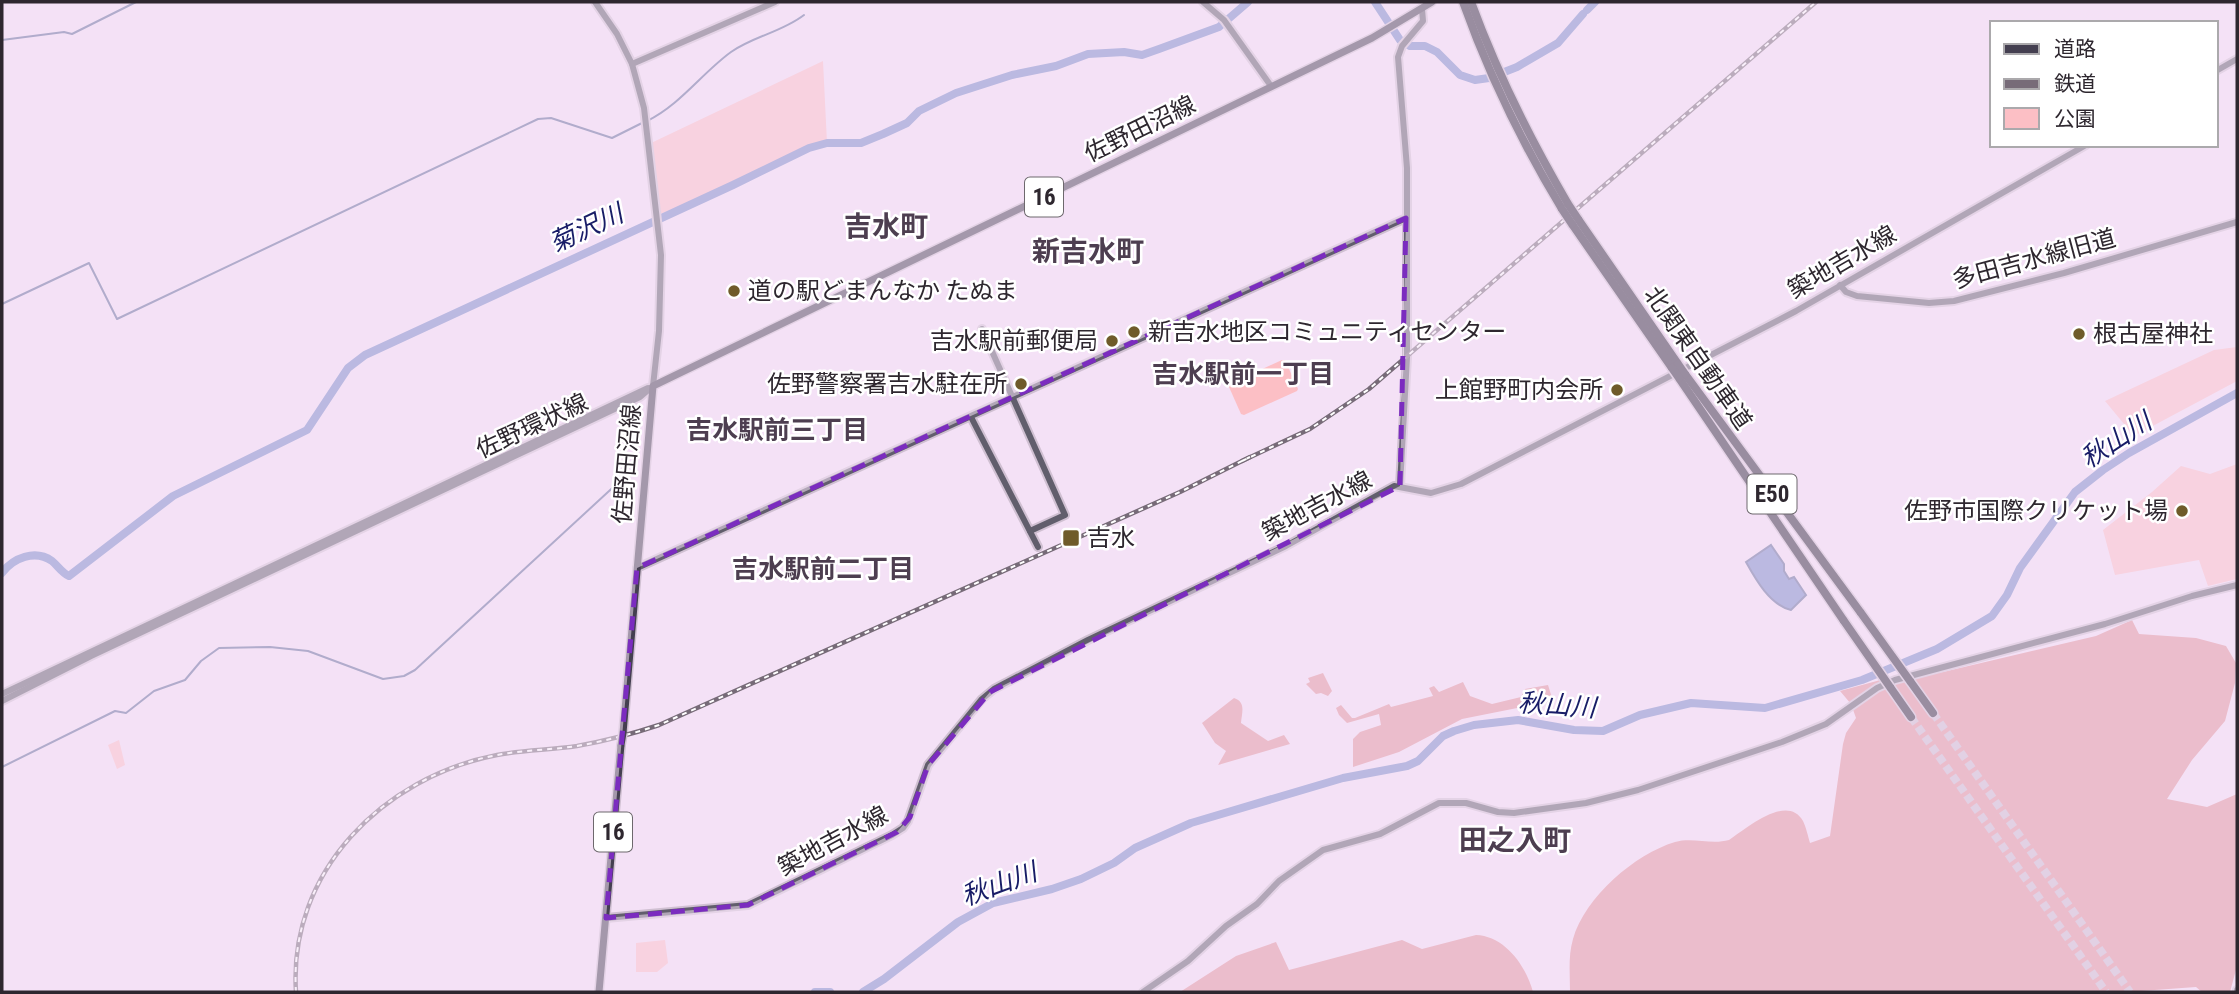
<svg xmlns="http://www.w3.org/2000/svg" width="2239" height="994" font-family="'Roboto Condensed','Noto Sans JP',sans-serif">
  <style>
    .green { fill: #fcbfc5 }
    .forest { fill: #e19099 }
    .water { fill: #7687c7; stroke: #606a99; stroke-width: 2 }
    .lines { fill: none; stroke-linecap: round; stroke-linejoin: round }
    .stream { stroke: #606a99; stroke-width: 2 }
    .river { stroke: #7687c7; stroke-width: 8 }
    .highway-tunnel { stroke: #ccbcce; stroke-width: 8; stroke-dasharray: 8 4; stroke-linecap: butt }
    .secondary-casing { stroke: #d0c0d2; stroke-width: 10 }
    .primary-casing { stroke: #d0c0d2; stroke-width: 10 }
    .highway-casing { stroke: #d0c0d2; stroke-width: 11 }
    .secondary { stroke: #615e6c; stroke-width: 6 }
    .primary { stroke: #443f50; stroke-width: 7 }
    .highway { stroke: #2b2638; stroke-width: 8 }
    .rail-casing { stroke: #776b78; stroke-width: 4.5 }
    .rail { stroke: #fff; stroke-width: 2; stroke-dasharray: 5; stroke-linecap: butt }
    .primary-bridge-casing { stroke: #d0c0d2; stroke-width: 10; stroke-linecap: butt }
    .highway-bridge-casing { stroke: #d0c0d2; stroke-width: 11; stroke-linecap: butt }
    .primary-bridge { stroke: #443f50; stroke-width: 7 }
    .highway-bridge { stroke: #2b2638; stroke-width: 8 }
    .marked { fill: none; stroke: #7b2cbf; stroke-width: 5; stroke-dasharray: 14 9; stroke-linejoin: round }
    .poi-dot { fill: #6f5b2a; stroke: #fff; stroke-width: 2.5 }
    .labels { text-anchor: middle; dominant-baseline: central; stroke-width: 5; stroke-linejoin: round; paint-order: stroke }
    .shield { fill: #fff; stroke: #6d686d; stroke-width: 2 }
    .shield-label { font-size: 23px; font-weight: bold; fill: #2e272f }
    .street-label { font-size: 24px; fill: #2e272f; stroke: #fff }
    .poi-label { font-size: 24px; fill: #2e272f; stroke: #fff; text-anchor: start }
    .water-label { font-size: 26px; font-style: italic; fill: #181c67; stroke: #fff }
    .neighbourhood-label { font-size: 26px; font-weight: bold; fill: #4d3e50; stroke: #fff }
    .quarter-label { font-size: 28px; font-weight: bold; fill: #4d3e50; stroke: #fff }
  </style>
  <rect width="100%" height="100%" fill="#f4e1f6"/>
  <!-- green -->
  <g class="green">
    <path d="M823 61 827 143 809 148 703 198 657 215 649 144Z"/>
    <path d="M2237 347V381L2134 436 2105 401 2214 350Z"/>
    <path d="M1282 360H1285L1298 389 1297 391 1244 415 1241 414 1229 387 1230 384Z"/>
    <path d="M2237 464V579L2208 586 2199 560 2115 575 2103 530 2152 492 2181 466 2210 474Z"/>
    <path d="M119 740 125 765 117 769 108 745Z"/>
    <path d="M665 940 668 963 657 972H636V943Z"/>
  </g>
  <!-- forest -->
  <g class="forest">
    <path d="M2132 620 2139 634 2196 638 2226 646 2236 663 2235 683 2225 721 2192 760 2167 799 2207 807 2237 794V966L2230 992H2202L2196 987 2127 992H1570C1570 974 1568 956 1573 939 1585 897 1635 854 1675 842 1693 837 1711 845 1729 840 1746 829 1787 793 1803 821 1806 827 1808 836 1810 843L1830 836 1843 744 1846 733 1856 718 1851 704 1840 691 1884 679 1943 672 2096 636Z"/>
    <path d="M1323 673 1332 691 1328 696 1321 693 1316 694 1306 684 1310 682 1308 678Z"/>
    <path d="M1463 682 1470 696 1492 704 1521 697 1525 689 1548 685 1553 701 1462 719 1399 752 1353 767V739L1360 732 1381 725 1379 714 1347 723 1339 715 1336 708 1341 705 1352 718H1355L1389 704 1391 707 1433 696 1429 688 1434 686 1439 692Z"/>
    <path d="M1234 698C1246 702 1242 712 1241 723L1268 741 1284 735 1290 744 1218 765 1226 751 1215 743 1202 723Z"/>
    <path d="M1476 935C1505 936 1526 966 1533 992H1180L1236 956 1276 942 1289 970 1402 940 1422 949Z"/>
  </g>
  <!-- water -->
  <path class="water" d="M1771 545 1784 564V571L1789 579 1794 577 1806 595 1791 610C1770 605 1756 580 1746 562Z"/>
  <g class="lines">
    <!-- stream -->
    <g class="stream">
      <path d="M2 40 64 32 72 34 136 2"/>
      <path d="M647 121C680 105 702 73 731 52 754 36 782 32 804 15"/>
      <path d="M2 304 89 263 117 319 538 119 551 118 612 138 642 123"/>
      <path d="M2 767 115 711 126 713 154 691 185 680 201 661 219 648 270 647 308 651 383 679 404 676 415 670 634 468"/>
    </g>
    <!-- river -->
    <g class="river">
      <path d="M1375 2 1400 40 1410 46H1425L1437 52 1460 75 1475 80 1489 78 1517 67 1558 43 1583 14"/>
      <path d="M1587 10 1595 2"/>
      <path d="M2 573C13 558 35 549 52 561 58 566 62 573 69 576L173 496 307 430 348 368 365 355 733 185 809 148 827 143H861L883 134 907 123 919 111 956 93 1012 75 1056 66 1088 54 1124 52 1142 55 1159 49 1219 27 1248 2"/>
      <path d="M815 992H830"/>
      <path d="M863 992 884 979 958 922 993 903 1052 889 1081 879 1114 863 1135 848 1191 823 1343 778 1407 766 1418 761 1443 736 1454 731 1474 725 1518 720 1574 730 1603 731 1640 715 1691 703 1765 708 1862 680 1937 649 1992 616 2007 595 2020 568 2075 492 2103 470 2129 453 2237 393"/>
    </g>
    <!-- highway-tunnel -->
    <g class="highway-tunnel">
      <path d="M1933 713 2130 992"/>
      <path d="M1911 717 2106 992"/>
    </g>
    <defs>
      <g id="secondary">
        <path d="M595 2 617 34 632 64 644 108 661 255 659 331 653 386"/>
        <path d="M1203 2 1224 20 1271 86"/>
        <path d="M632 64 775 2"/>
        <path d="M2216 71 2237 59"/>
        <path d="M1840 285 1846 292 1857 296 1929 303 1954 301 2064 273 2237 222"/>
        <path d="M982 329 1065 515 1030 531"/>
        <path d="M971 417 1038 547"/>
        <path d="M1400 486 1407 357V168L1398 57 1402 46 1423 21 1422 9"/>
        <path d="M637 568 1406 218"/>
        <path d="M2 694 648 388"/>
        <path d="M2 701 91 656 640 397 653 386"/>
        <path d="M606 918 748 905 892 835 903 828 908 821 928 765 982 699 994 689 1088 640 1286 546 1394 486 1431 493 1461 484 1796 311 2086 145"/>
        <path d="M1143 992 1188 961 1226 926 1257 904 1279 881 1323 850 1380 834 1439 803H1466L1498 812 1514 813 1586 803 1638 790 1782 742 1826 724 1877 688 1895 680 2105 624 2192 596 2237 585"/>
        <path d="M2237 992V990"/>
      </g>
      <g id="primary">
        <path d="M623 733 653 386 1372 38 1432 2"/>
        <path d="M599 992 621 745"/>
      </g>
      <g id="highway">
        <path d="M1463 2C1489 75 1522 143 1562 209"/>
        <path d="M1471 2C1497 73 1530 139 1568 204"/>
        <path d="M1578 219 1678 364"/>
        <path d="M1572 224 1672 368"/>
        <path d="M1685 374 1861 613"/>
        <path d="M1679 378 1844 621"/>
        <path d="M1910 681 1933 713"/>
        <path d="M1890 687 1911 717"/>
      </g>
    </defs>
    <!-- secondary casing -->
    <use href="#secondary" class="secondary-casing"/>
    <!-- primary casing -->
    <use href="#primary" class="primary-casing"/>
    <!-- highway casing -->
    <use href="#highway" class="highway-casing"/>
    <!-- secondary -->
    <use href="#secondary" class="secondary"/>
    <!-- primary -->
    <use href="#primary" class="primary"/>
    <!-- highway -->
    <use href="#highway" class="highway"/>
    <defs>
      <g id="rail">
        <path d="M1242 461 1310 429 1369 389 1816 2"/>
        <path d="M296 992C288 872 383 777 497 755 523 750 551 750 577 746 605 741 632 734 659 725L1180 492 1250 457"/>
      </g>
    </defs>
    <!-- rail casing -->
    <use href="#rail" class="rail-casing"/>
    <!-- rail -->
    <use href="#rail" class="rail"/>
    <defs>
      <path id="primary-bridge" d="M621 745 623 733"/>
      <g id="highway-bridge">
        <path d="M1568 204 1578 219"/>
        <path d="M1562 209 1572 224"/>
        <path d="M1678 364 1685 374"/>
        <path d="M1672 368 1679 378"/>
        <path d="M1861 613 1910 681"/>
        <path d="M1844 621 1890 687"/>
      </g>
    </defs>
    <!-- primary-bridge casing -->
    <use href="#primary-bridge" class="primary-bridge-casing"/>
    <!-- highway-bridge casing -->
    <use href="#highway-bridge" class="highway-bridge-casing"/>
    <!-- primary-bridge -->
    <use href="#primary-bridge" class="primary-bridge"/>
    <!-- highway-bridge -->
    <use href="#highway-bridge" class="highway-bridge"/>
  </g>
  <!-- marked area -->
  <path d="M0 0H2239V994H0ZM1406 218 1400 486 990 692 928 765 910 817 897 832 748 905 606 918 637 568Z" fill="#f4e1f6" fill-opacity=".55" fill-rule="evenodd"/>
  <path class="marked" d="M1406 218 1400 486 990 692 928 765 910 817 897 832 748 905 606 918 637 568Z"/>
  <!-- markers -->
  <g class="poi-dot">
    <circle cx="734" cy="291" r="7"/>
    <circle cx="1134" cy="332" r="7"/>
    <circle cx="2079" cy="334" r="7"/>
    <circle cx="1112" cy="341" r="7"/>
    <circle cx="1021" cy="384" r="7"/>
    <circle cx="1617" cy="390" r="7"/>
    <circle cx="2182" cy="511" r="7"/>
    <rect x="1062" y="529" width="18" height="18" rx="3.5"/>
  </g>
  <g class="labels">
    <!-- shield labels -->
    <g class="shield">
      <rect x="1025" y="177.5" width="38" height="39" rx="5"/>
      <rect x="1747.5" y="474.5" width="49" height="39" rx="5"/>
      <rect x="594" y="812.5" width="38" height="39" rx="5"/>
    </g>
    <g class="shield-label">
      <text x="1044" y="197">16</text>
      <text x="1772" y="494">E50</text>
      <text x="613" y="832">16</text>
    </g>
    <!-- street labels -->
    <g class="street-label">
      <text transform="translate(1140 129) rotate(-26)">佐野田沼線</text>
      <text transform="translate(2034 259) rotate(-15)">多田吉水線旧道</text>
      <text transform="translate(1842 262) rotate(-30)">築地吉水線</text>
      <text transform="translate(1698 358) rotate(55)">北関東自動車道</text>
      <text transform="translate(532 426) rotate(-25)">佐野環状線</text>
      <text transform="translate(627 464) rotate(-85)">佐野田沼線</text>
      <text transform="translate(1317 506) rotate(-28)">築地吉水線</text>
      <text transform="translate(833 841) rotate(-28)">築地吉水線</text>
    </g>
    <!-- poi labels -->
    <g class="poi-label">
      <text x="748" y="291">道の駅どまんなか たぬま</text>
      <text x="1148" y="332">新吉水地区コミュニティセンター</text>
      <text x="2093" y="334">根古屋神社</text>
      <text x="1098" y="341" text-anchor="end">吉水駅前郵便局</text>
      <text x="1007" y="384" text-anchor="end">佐野警察署吉水駐在所</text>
      <text x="1603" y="390" text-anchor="end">上館野町内会所</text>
      <text x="2168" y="511" text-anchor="end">佐野市国際クリケット場</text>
      <text x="1087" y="538">吉水</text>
    </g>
    <!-- water labels -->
    <g class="water-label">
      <text transform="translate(586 228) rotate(-25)">菊沢川</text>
      <text transform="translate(2116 440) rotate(-33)">秋山川</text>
      <text transform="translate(1557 705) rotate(4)">秋山川</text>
      <text transform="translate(999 884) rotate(-20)">秋山川</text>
    </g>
    <!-- neighbourhood labels -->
    <g class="neighbourhood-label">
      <text x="1243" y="374">吉水駅前一丁目</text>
      <text x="777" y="430">吉水駅前三丁目</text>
      <text x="823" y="569">吉水駅前二丁目</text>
    </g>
    <!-- quarter labels -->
    <g class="quarter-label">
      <text x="886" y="226">吉水町</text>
      <text x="1088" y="251">新吉水町</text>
      <text x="1515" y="840">田之入町</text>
    </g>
  </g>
  <!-- border -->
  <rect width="2239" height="994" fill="none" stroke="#2e272f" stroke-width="7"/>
  <!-- legend -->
  <rect x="1990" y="21" width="228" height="126" fill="#ffffff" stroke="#aba9ac" stroke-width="2"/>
  <rect x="2004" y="44" width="35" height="10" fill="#443f50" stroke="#aba9ac" stroke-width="2"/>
  <text x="2054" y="56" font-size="21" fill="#2e272f">道路</text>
  <rect x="2004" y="79" width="35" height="10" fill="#776b78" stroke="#aba9ac" stroke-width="2"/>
  <text x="2054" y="91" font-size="21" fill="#2e272f">鉄道</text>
  <rect x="2004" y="108" width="35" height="21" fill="#fcbfc5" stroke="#aba9ac" stroke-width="2"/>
  <text x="2054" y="126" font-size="21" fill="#2e272f">公園</text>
</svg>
